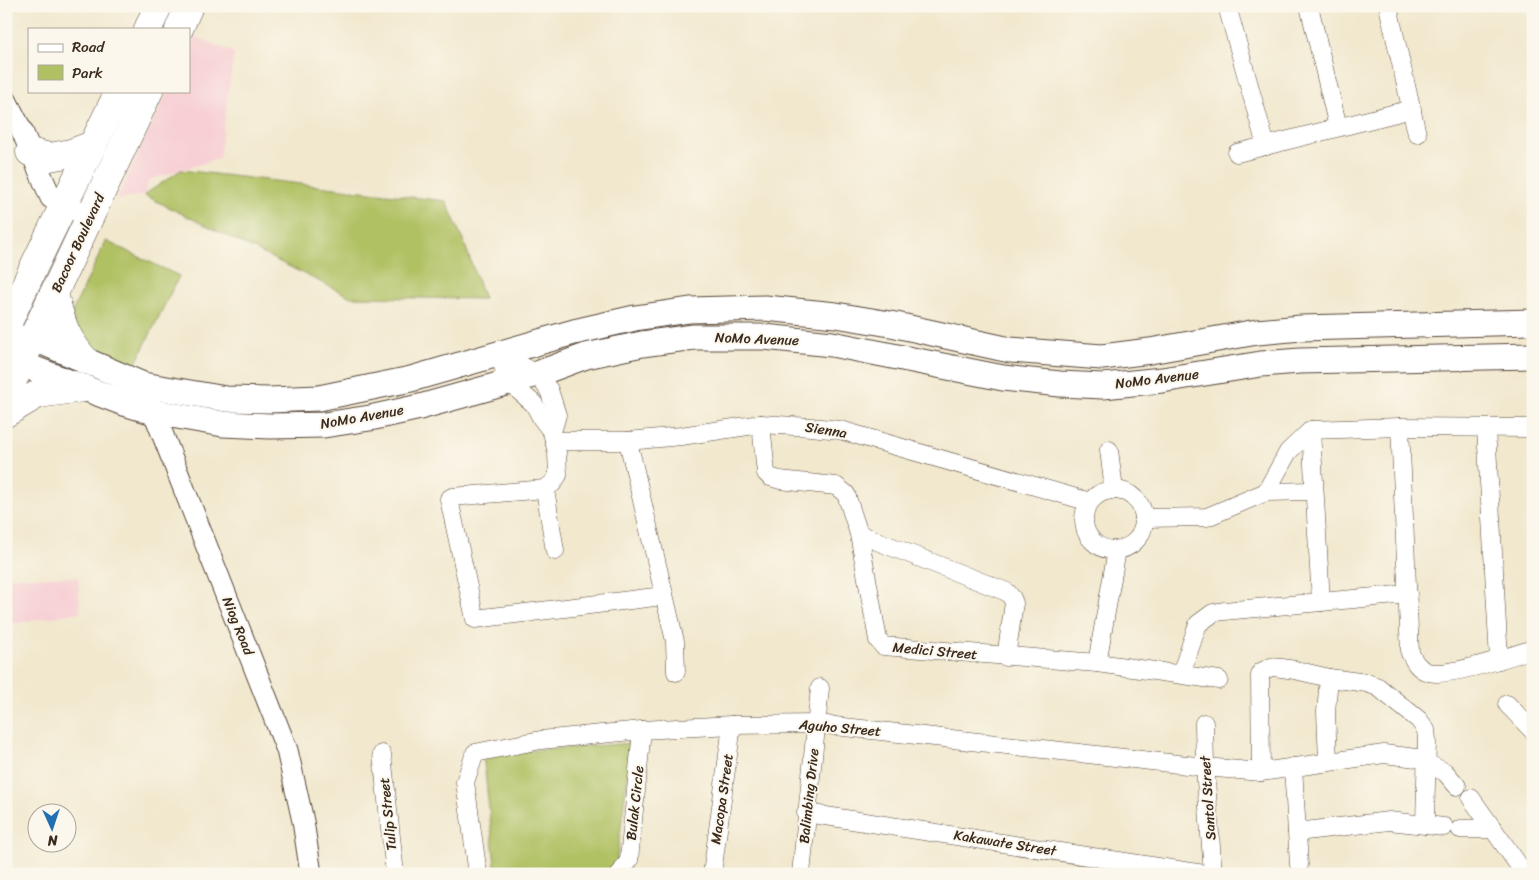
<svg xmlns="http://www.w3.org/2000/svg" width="1539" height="880" font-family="Sriracha,sans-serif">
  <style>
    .built { fill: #f7cfd4 }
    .green { fill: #b0c164; stroke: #767641 }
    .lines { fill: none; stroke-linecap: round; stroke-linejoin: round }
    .minor-casing { stroke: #564638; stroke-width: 19 }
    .tertiary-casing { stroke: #564638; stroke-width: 23 }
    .secondary-casing { stroke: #564638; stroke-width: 27 }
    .primary-casing { stroke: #564638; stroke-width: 29 }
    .minor { stroke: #fff; stroke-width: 18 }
    .tertiary { stroke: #fff; stroke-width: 21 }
    .secondary { stroke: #fff; stroke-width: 25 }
    .primary { stroke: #fff; stroke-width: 28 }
    .labels { text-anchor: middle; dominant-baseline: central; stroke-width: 4; stroke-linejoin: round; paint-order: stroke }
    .street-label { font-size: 14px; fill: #3b2a1e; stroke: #fbf7ec }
  </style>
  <rect width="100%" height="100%" fill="#fbf7ec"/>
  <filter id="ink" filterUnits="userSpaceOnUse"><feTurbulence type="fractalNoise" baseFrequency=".02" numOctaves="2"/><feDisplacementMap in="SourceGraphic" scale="10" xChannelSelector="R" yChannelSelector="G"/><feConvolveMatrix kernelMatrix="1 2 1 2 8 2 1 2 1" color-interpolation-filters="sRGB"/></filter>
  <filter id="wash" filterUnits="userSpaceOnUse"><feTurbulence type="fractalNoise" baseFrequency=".0096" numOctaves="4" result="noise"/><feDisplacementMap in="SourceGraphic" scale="20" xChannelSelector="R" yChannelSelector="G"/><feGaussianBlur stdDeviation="1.12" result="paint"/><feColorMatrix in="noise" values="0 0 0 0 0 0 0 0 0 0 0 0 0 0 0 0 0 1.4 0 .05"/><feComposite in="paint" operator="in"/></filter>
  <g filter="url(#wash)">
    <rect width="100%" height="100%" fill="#f1e8ce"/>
    <!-- built -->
    <g class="built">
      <path d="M194 36 234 53 219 158 149 180 144 195 116 200 168 91H189V48Z"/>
      <path d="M6 577H78L80 612 6 625Z"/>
    </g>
    <!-- green -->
    <g class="green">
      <path d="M181 170 446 201 464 242 484 299 351 297 144 195Z"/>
      <path d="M106 241 179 276 134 367 82 342 71 314Z"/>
      <path d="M632 743 615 872 578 874H496L483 754Z"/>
    </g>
  </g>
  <g filter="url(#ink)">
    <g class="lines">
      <defs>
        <g id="minor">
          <path d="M1227 6 1266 146"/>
          <path d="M1309 6 1338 127"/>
          <path d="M1388 6 1417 134"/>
          <path d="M1237 153 1412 109"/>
          <path d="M498 353 509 382 534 404 542 419 552 432 557 453 558 475 553 483 545 489 452 497 449 499 475 619 663 596"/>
          <path d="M498 353 537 374 549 390 557 415 552 432"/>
          <path d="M761 424 766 473 770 477 780 480 836 486 846 494 859 534 878 640 883 646 1097 663 1219 680"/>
          <path d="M1400 427 1410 653C1414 661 1418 669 1428 672 1447 678 1511 656 1533 649"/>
          <path d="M1486 428 1499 660"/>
          <path d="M554 441H628L681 436 761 424 811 427 840 430 1090 502"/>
          <path d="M628 441 675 641 676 672"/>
          <path d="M1109 450 1114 490"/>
          <path d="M545 489 555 551"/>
          <circle cx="1114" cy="520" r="30"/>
          <path d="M1266 492 1288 452 1311 430 1400 427 1533 428"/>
          <path d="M1144 518 1207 517 1266 492 1313 491"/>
          <path d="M859 534 1007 592 1012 598 1014 603 1006 657"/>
          <path d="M1321 602 1408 594"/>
          <path d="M1097 663 1117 550"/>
          <path d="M1181 674 1198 624 1213 613 1224 611 1321 602 1311 430"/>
          <path d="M1507 704 1533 731"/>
          <path d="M1204 723 1205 767 1213 874"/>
          <path d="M382 754 395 874"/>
          <path d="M1328 761 1326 712 1329 678"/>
          <path d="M1426 763 1445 772 1457 786"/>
          <path d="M1293 767 1299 865"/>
          <path d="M1261 772 1260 676 1261 672 1271 667 1282 668 1295 670 1329 678 1367 683 1378 687 1419 720 1426 730 1427 740 1425 825"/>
          <path d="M1471 798 1525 874"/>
          <path d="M806 813 1204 874"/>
          <path d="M1460 829H1493"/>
          <path d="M1297 832 1389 821 1444 827"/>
          <path d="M478 874 465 782 475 753 541 740 642 730 732 725 817 724 1205 767 1261 772 1384 754 1425 759"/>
          <path d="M620 874 629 860 642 730"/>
          <path d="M712 874 732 725"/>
          <path d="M801 874 820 688"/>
        </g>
        <g id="tertiary">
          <path d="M6 100 22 131 51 198 78 211"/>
          <path d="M149 400 287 750 303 821 311 874"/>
        </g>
        <g id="secondary">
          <path d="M14 338H33L143 385 226 399 269 400 319 398 411 379 574 332 635 318 690 310 765 308 836 315 896 325 1010 350 1102 357 1150 351 1257 332 1301 328 1533 322"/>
          <path d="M6 344 21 364 124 403 154 412 223 424 270 426 324 425 370 418 420 407 509 382 537 374 586 356 642 344 694 337H764L832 344 1003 378 1060 384 1103 386 1162 380 1261 364 1300 361 1533 356"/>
        </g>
        <g id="primary">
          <path d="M148 29 158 6"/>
          <path d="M179 29 189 6"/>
          <path d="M30 152 50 157 71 153 93 145"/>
          <path d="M54 294C62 323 64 336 85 360"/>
          <path d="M6 327 36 262 119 91"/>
          <path d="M6 395 149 91"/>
          <path d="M6 413 38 394 83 388"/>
        </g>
      </defs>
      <!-- minor casing -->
      <use href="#minor" class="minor-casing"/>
      <!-- tertiary casing -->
      <use href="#tertiary" class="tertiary-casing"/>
      <!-- secondary casing -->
      <use href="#secondary" class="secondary-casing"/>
      <!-- primary casing -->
      <use href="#primary" class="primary-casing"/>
      <!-- minor -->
      <use href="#minor" class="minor"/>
      <!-- tertiary -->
      <use href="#tertiary" class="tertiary"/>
      <!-- secondary -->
      <use href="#secondary" class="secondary"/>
      <!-- primary -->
      <use href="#primary" class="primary"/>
    </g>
  </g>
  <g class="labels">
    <!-- street labels -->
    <g class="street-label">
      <text transform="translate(78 243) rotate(-65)">Bacoor Boulevard</text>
      <text transform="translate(757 339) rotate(2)">NoMo Avenue</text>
      <text transform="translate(1157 379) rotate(-7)">NoMo Avenue</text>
      <text transform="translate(362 417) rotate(-10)">NoMo Avenue</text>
      <text transform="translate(826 430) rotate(9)">Sienna</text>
      <text transform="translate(238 626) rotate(68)">Niog Road</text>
      <text transform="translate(935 651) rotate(5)">Medici Street</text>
      <text transform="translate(840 728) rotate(5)">Aguho Street</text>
      <text transform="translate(809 796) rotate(-84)">Balimbing Drive</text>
      <text transform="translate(1208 798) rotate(-94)">Santol Street</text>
      <text transform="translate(722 799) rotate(-82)">Macopa Street</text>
      <text transform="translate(635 803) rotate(-84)">Bulak Circle</text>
      <text transform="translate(388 814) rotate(-96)">Tulip Street</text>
      <text transform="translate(1005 843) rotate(9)">Kakawate Street</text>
    </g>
  </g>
  <!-- margin -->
  <rect width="1539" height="880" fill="none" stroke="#fbf7ec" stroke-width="25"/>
  <!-- legend -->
  <rect x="28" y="28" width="162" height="65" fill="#fbf7ec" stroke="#aea59a"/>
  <rect x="38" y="44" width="25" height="8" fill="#ffffff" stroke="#aea59a"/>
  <text x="72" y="52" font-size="15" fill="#3b2a1e">Road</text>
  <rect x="38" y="65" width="25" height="15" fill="#b0c164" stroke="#aea59a"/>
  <text x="72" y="78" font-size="15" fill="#3b2a1e">Park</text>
  <!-- north arrow -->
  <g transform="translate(52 828) rotate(177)"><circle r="24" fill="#fbf7ec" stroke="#aea59a"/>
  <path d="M0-4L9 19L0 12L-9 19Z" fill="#1f6fb2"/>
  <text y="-8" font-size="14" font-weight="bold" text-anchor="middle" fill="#3b2a1e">N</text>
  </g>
</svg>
